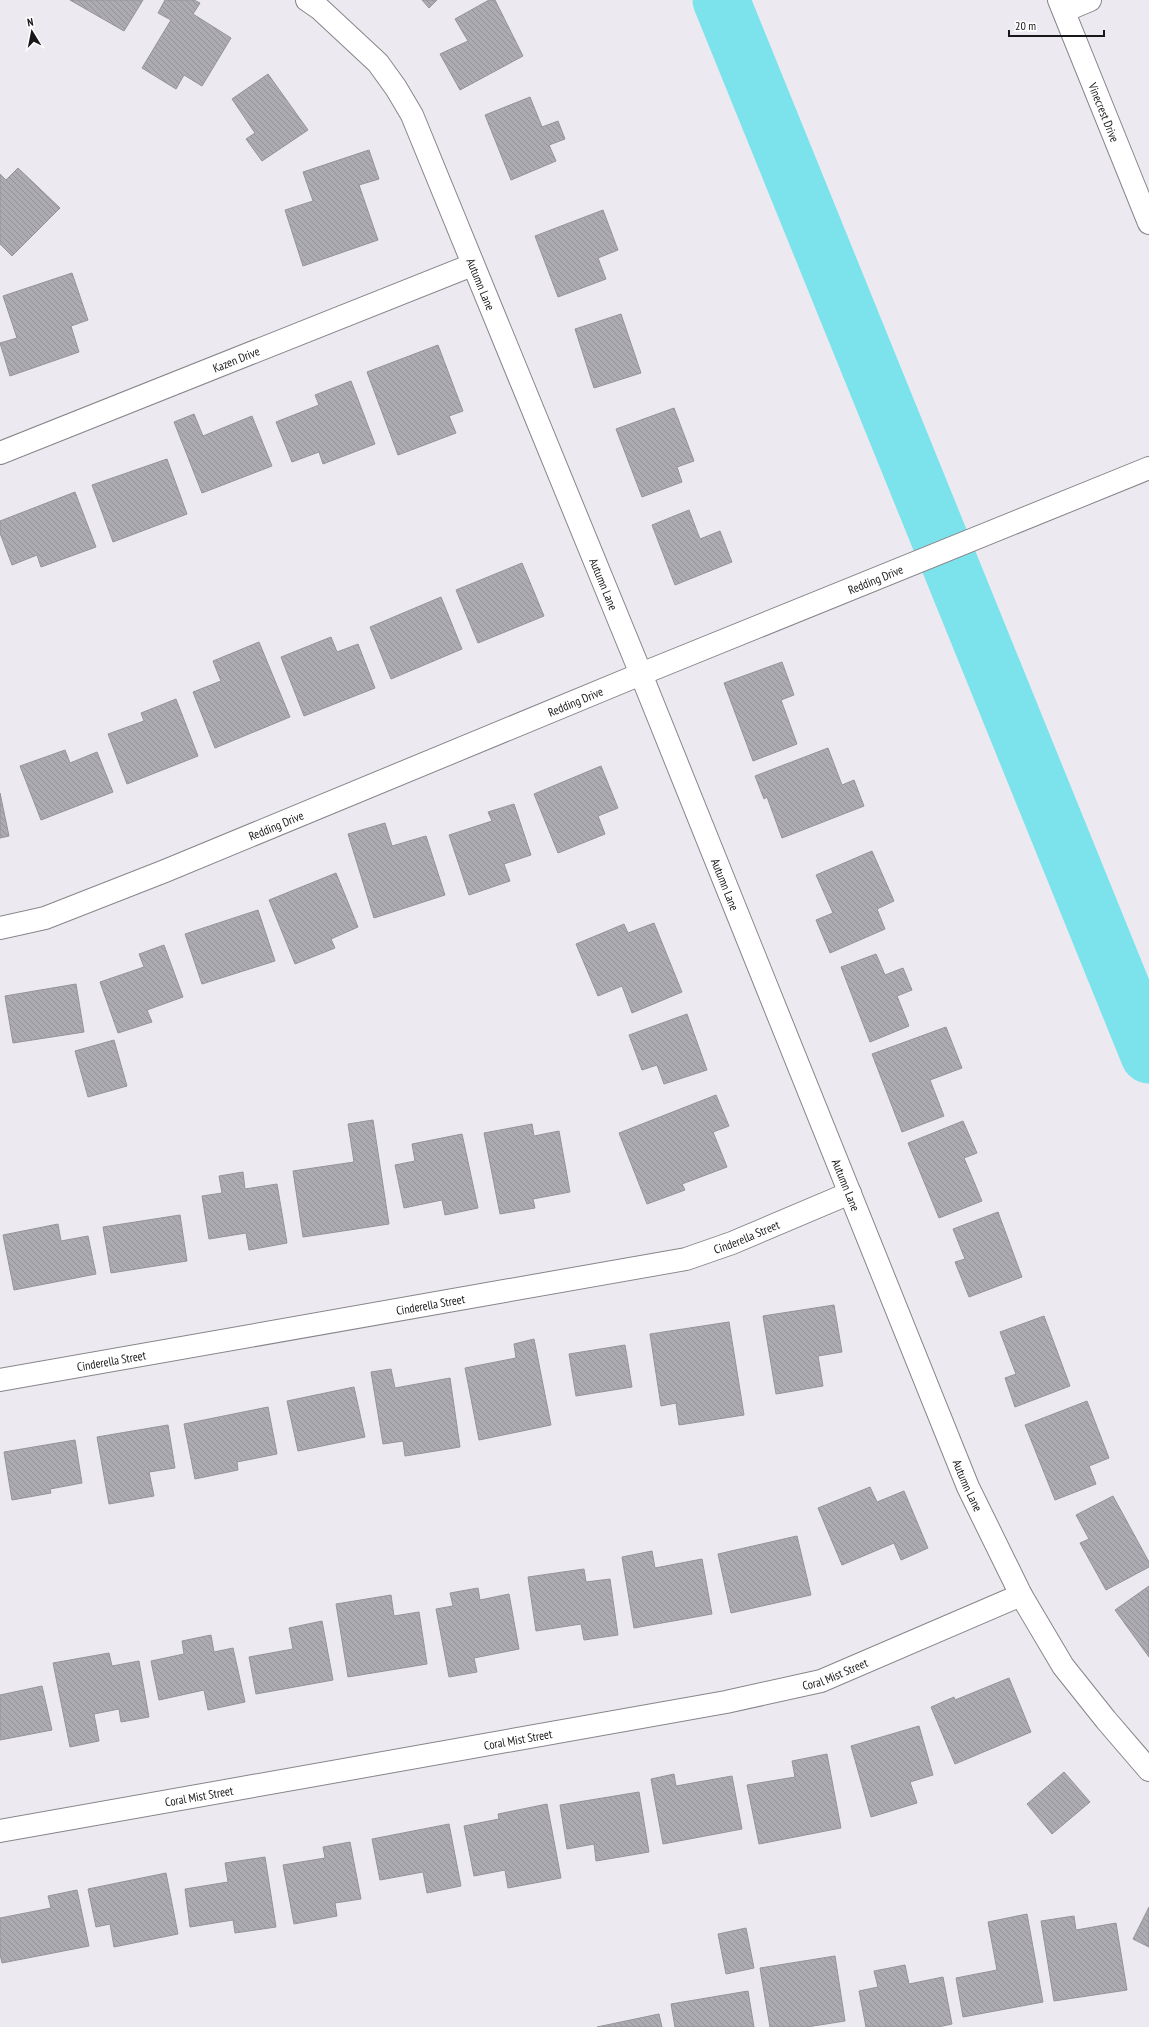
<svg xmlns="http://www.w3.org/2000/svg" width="1149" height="2027" font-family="'PT Sans Narrow',sans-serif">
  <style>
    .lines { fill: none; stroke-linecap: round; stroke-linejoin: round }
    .river { stroke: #7ce3ec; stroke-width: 57 }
    .building { fill: url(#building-back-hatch); stroke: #94949a }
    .minor-casing { stroke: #87858a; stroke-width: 24 }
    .minor { stroke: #fff; stroke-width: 22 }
    .labels { text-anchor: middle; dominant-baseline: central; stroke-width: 4; stroke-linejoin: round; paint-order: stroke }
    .street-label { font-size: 12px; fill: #181719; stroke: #fff }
  </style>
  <defs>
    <pattern id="building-back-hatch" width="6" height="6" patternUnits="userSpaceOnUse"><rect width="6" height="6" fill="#ababb1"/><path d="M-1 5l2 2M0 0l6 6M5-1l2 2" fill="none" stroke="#929298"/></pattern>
  </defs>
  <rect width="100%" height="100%" fill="#eceaf0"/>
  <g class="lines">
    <!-- river -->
    <path class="river" d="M721 0 1149 1055"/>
  </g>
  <!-- building -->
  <g class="building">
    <path d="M70 0H143L124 31Z"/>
    <path d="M165 0H194L200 3 193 14 231 38 202 86 184 75 176 89 142 68 171 20 158 13Z"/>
    <path d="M422 0H437L429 8Z"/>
    <path d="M489 0H495L523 56 460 90 440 54 468 41 455 19Z"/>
    <path d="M268 74 308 130 262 161 246 139 255 133 232 99Z"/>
    <path d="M530 97 542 127 558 121 565 139 549 145 556 161 511 180 485 115Z"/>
    <path d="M369 150 379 179 359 185 378 240 303 266 285 210 313 201 303 172Z"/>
    <path d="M18 168 60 208 12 256 0 244V174L6 180Z"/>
    <path d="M603 210 618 250 598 258 606 279 558 297 535 236Z"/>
    <path d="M72 273 88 320 71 326 79 352 10 376 0 343 17 338 3 296Z"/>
    <path d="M621 314 641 373 594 388 575 329Z"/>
    <path d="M438 345 463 411 449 416 456 433 398 455 367 372Z"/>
    <path d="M351 381 375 444 323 464 319 452 292 462 276 422 319 405 315 395Z"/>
    <path d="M674 408 694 461 677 467 682 482 642 497 616 429Z"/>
    <path d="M194 414 203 436 252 416 272 466 202 493 174 422Z"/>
    <path d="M167 459 187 514 113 542 92 485Z"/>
    <path d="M75 492 96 547 41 567 37 555 12 565 0 533V521Z"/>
    <path d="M689 510 700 539 720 531 732 562 675 585 652 525Z"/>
    <path d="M522 563 544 616 478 643 456 590Z"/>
    <path d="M441 597 462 649 391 679 370 627Z"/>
    <path d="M331 637 337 652 358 644 375 688 304 716 281 657Z"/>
    <path d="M259 642 290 717 215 748 193 692 221 681 213 661Z"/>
    <path d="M782 662 794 695 781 700 797 744 753 761 724 683Z"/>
    <path d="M176 699 198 756 127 784 108 734 144 721 141 713Z"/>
    <path d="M828 748 842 785 854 780 864 806 782 838 767 797 764 799 755 776Z"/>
    <path d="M65 750 70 763 97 752 113 792 41 820 20 766Z"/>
    <path d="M601 766 618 808 598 816 605 834 558 853 534 794Z"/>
    <path d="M0 793 9 836 0 838Z"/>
    <path d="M514 804 531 855 504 864 510 881 469 895 449 835 492 821 488 812Z"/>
    <path d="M385 823 392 846 426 836 445 895 374 918 348 834Z"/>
    <path d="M872 851 894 901 877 909 885 929 830 953 816 920 833 913 816 875Z"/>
    <path d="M336 873 358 927 331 939 335 948 295 964 269 900Z"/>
    <path d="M258 910 275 961 202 984 185 934Z"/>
    <path d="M654 923 682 992 632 1013 622 986 598 996 576 944 624 924 628 933Z"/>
    <path d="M164 945 183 997 147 1010 152 1022 118 1033 100 982 144 967 139 954Z"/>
    <path d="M876 954 885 975 903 968 912 990 897 996 909 1026 870 1042 841 967Z"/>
    <path d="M76 984 84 1032 13 1043 5 996Z"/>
    <path d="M687 1014 707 1070 664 1084 657 1065 642 1070 629 1035Z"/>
    <path d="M946 1027 962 1068 930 1080 944 1116 902 1132 872 1054Z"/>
    <path d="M114 1040 127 1086 88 1097 75 1051Z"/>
    <path d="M716 1095 729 1126 713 1132 727 1167 682 1184 685 1190 647 1204 619 1133Z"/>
    <path d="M373 1120 389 1224 303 1237 293 1171 354 1162 348 1124Z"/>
    <path d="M963 1121 977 1153 964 1158 982 1201 939 1218 908 1143Z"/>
    <path d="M532 1124 534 1136 559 1131 570 1192 533 1199 535 1208 500 1214 484 1133Z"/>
    <path d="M462 1134 478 1208 445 1215 442 1200 404 1208 395 1165 415 1161 412 1144Z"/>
    <path d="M243 1172 245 1189 277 1184 287 1243 249 1250 246 1233 209 1239 202 1196 222 1193 219 1176Z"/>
    <path d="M998 1212 1022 1277 969 1297 955 1262 965 1259 953 1229Z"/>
    <path d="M180 1215 187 1261 111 1273 103 1227Z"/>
    <path d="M58 1224 61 1241 88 1236 96 1274 14 1290 3 1235Z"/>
    <path d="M834 1305 842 1352 818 1356 823 1386 776 1394 763 1316Z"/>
    <path d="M1044 1316 1070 1386 1015 1407 1005 1378 1016 1374 1000 1332Z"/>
    <path d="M729 1322 744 1415 679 1425 676 1403 661 1406 650 1334Z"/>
    <path d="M534 1339 551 1425 479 1440 465 1368 516 1358 514 1344Z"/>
    <path d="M625 1345 632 1387 576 1396 569 1354Z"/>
    <path d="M391 1369 395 1388 450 1378 460 1447 405 1456 403 1441 383 1444 371 1372Z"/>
    <path d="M354 1387 365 1437 298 1451 287 1401Z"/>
    <path d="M1087 1401 1109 1458 1089 1466 1096 1484 1055 1500 1025 1425Z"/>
    <path d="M268 1407 277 1454 237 1462 238 1470 195 1479 184 1424Z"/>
    <path d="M168 1425 175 1468 149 1472 154 1496 109 1504 97 1437Z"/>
    <path d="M75 1440 82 1483 50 1489 51 1493 12 1500 4 1452Z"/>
    <path d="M870 1487 877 1502 904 1491 928 1548 901 1560 894 1543 842 1565 818 1508Z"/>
    <path d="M1113 1496 1149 1562V1567L1106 1590 1080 1543 1089 1539 1076 1515Z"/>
    <path d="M797 1536 811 1595 731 1613 718 1554Z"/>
    <path d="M652 1551 655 1568 702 1559 712 1614 634 1628 622 1557Z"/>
    <path d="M584 1569 586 1582 610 1579 618 1635 584 1640 581 1624 536 1631 528 1577Z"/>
    <path d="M1149 1586V1657L1115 1610Z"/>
    <path d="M478 1588 480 1600 509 1594 519 1649 474 1658 477 1672 449 1677 436 1609 453 1606 450 1593Z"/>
    <path d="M391 1595 394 1616 419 1612 427 1664 348 1677 336 1604Z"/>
    <path d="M322 1621 333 1680 256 1694 249 1657 293 1649 289 1628Z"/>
    <path d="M211 1635 214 1652 233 1648 245 1702 208 1710 204 1690 159 1700 151 1661 184 1654 182 1641Z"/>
    <path d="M109 1653 112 1666 139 1661 149 1717 121 1722 119 1709 94 1714 99 1741 70 1747 53 1663Z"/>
    <path d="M1009 1678 1031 1732 955 1764 931 1707 954 1697 955 1700Z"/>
    <path d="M42 1686 52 1730 0 1740V1695Z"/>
    <path d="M919 1726 933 1775 910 1782 917 1803 871 1817 851 1746Z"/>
    <path d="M827 1754 841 1828 759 1844 747 1785 795 1777 792 1761Z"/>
    <path d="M1064 1772 1090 1802 1052 1834 1027 1804Z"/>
    <path d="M674 1774 676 1786 732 1776 742 1829 663 1844 651 1779Z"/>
    <path d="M639 1792 649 1852 596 1861 594 1844 567 1849 560 1805Z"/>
    <path d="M547 1804 561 1878 508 1888 505 1870 474 1876 464 1826 499 1819 498 1814Z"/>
    <path d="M449 1824 461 1886 427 1893 423 1872 380 1880 372 1839Z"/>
    <path d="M350 1842 361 1899 335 1903 337 1916 294 1924 283 1865 325 1858 323 1847Z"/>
    <path d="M265 1857 276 1927 235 1933 233 1920 190 1927 185 1889 228 1882 225 1863Z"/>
    <path d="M166 1873 178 1934 114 1947 110 1924 96 1927 88 1889Z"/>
    <path d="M77 1890 89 1946 2 1963 0 1954V1918L51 1908 48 1896Z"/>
    <path d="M1149 1907V1947L1133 1939Z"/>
    <path d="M1027 1914 1043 2002 963 2017 956 1978 997 1970 988 1922Z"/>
    <path d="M1074 1916 1076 1930 1116 1923 1127 1990 1054 2001 1041 1921Z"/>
    <path d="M746 1928 754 1968 726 1974 718 1934Z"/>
    <path d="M835 1956 845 2021 807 2027H770L760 1968Z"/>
    <path d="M905 1965 909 1984 943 1977 952 2024 938 2027H866L859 1991 878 1987 874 1971Z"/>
    <path d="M748 1991 754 2027H675L671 2004Z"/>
    <path d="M659 2014 662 2027H597Z"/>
  </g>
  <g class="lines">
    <defs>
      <g id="minor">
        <path id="s1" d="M307 0 320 9 378 63 396 88 412 115 641 674 968 1487 1021 1595 1063 1666 1106 1720 1149 1770"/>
        <path id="s2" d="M1059 0 1149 223"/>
        <path d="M1064 11 1090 0"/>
        <path id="s3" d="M0 453 472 265"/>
        <path id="s4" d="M0 928 45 918 165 871 641 674 1149 468"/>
        <path id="s5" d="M0 1380 686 1259 732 1243 850 1193"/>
        <path id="s6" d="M0 1831 726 1702 821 1681 1021 1595"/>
      </g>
    </defs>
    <!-- minor casing -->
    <use href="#minor" class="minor-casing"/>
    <!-- minor -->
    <use href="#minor" class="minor"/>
  </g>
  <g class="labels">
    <!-- street labels -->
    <g class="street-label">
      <text stroke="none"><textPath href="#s2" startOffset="121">Vinecrest Drive</textPath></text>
      <text stroke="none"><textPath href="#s1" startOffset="340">Autumn Lane</textPath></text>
      <text stroke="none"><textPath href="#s3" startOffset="254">Kazen Drive</textPath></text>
      <text stroke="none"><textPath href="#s4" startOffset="943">Redding Drive</textPath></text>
      <text stroke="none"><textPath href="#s1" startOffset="664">Autumn Lane</textPath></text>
      <text stroke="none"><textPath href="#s4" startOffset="619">Redding Drive</textPath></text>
      <text stroke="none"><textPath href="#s4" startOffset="295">Redding Drive</textPath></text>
      <text stroke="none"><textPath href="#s1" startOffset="988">Autumn Lane</textPath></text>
      <text stroke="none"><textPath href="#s1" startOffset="1312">Autumn Lane</textPath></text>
      <text stroke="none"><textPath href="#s5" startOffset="761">Cinderella Street</textPath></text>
      <text stroke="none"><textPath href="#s5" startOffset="437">Cinderella Street</textPath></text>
      <text stroke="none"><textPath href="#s5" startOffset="113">Cinderella Street</textPath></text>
      <text stroke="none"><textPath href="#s1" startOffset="1636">Autumn Lane</textPath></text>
      <text stroke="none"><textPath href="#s6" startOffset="850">Coral Mist Street</textPath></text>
      <text stroke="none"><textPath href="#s6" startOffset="526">Coral Mist Street</textPath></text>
      <text stroke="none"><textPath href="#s6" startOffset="202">Coral Mist Street</textPath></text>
    </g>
  </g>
  <!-- north arrow -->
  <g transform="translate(32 32) rotate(350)" stroke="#ffffff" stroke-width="3" paint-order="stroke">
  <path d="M0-3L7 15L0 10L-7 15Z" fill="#181719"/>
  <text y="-6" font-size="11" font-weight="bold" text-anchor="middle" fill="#181719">N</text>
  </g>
  <!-- scale -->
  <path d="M1009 30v6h95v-6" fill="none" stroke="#181719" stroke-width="2"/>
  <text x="1015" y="30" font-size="12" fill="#181719" stroke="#ffffff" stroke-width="3" paint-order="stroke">20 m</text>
</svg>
